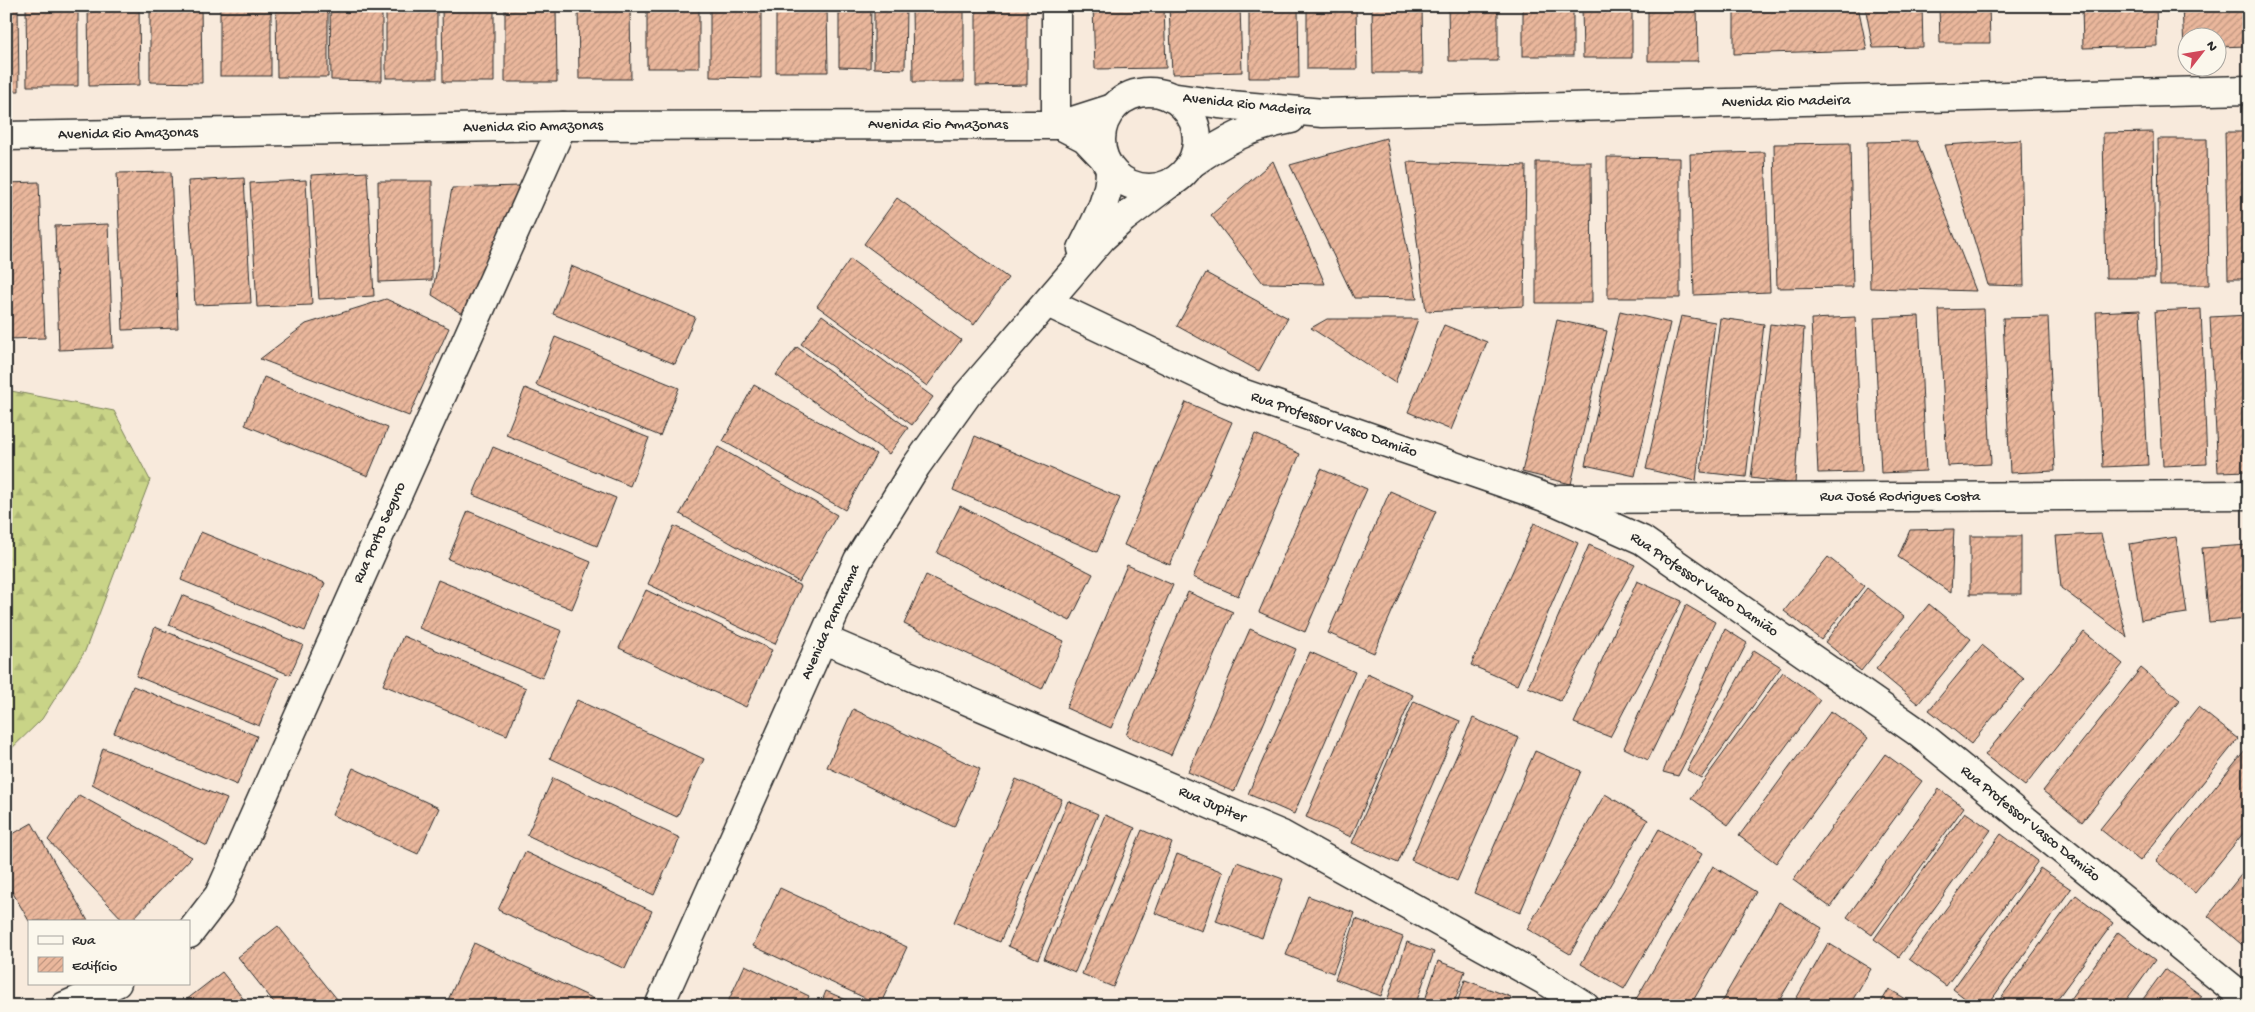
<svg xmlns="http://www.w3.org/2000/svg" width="2255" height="1012" font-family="'Gochi Hand',sans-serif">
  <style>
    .forest { fill: url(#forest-firs); stroke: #7a8059 }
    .building { fill: url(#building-hatch); stroke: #2b2b2b }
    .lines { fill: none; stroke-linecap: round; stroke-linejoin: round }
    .minor-casing { stroke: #2b2b2b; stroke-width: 31 }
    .major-casing { stroke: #2b2b2b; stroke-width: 31 }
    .minor { stroke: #fbf7ec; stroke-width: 28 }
    .major { stroke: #fbf7ec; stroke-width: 28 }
    .labels { text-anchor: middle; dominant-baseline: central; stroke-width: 4.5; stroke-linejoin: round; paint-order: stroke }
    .street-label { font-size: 15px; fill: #2b2b2b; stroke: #fbf7ec }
  </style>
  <defs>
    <pattern id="forest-firs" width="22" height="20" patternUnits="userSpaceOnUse" patternTransform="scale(1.25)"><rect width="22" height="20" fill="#c9d487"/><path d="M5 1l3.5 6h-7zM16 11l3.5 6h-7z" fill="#adb675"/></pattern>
    <pattern id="building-hatch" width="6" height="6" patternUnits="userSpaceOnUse" patternTransform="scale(1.25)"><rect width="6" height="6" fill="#eab79c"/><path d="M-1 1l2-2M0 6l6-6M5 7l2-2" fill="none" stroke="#be957f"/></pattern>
  </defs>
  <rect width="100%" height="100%" fill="#f8eadc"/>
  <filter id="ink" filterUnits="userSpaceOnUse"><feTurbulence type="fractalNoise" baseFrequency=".02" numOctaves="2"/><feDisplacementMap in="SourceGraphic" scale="10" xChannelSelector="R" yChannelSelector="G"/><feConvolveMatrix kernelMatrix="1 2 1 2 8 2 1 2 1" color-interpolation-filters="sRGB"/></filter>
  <g filter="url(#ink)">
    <!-- forest -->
    <path class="forest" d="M6 390 114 411 150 480 85 651 42 719 6 754Z"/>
    <!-- building -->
    <g class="building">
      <path d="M6 6H18L19 91H6Z"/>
      <path d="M26 6H78V86H27Z"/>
      <path d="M88 6H139L140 85 89 86Z"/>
      <path d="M150 6H201L202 83 150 82Z"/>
      <rect x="220" y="6" width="51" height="70"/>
      <path d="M276 6H328V77H277Z"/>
      <path d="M330 6H382V81L331 80Z"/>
      <rect x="386" y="6" width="51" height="72"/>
      <path d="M442 6H494V82H443Z"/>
      <path d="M505 6H556L557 82H505Z"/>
      <path d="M578 6H630L631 79H579Z"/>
      <rect x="647" y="6" width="52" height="62"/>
      <path d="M710 6H761V78L710 77Z"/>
      <path d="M776 6H827L828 72H776Z"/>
      <path d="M839 6H871L870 68 839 67Z"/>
      <path d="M874 6H906L905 69 874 68Z"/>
      <path d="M912 6H964V82H913Z"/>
      <path d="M976 6H1027V85L976 86Z"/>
      <path d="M1093 6H1164L1166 68 1095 69Z"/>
      <path d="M1169 6H1240L1242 72 1172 74Z"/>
      <path d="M1249 6H1298L1299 78H1249Z"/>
      <path d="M1307 6H1356L1357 69H1307Z"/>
      <path d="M1372 6H1422L1423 73H1373Z"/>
      <path d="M1448 6H1498V61H1449Z"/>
      <rect x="1523" y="6" width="50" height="50"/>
      <path d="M1582 6H1632V58H1583Z"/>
      <path d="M1648 6H1697L1698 61H1648Z"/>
      <path d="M1734 6H1858L1867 50 1734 54Z"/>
      <path d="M1865 6H1922L1923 47 1873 48Z"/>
      <path d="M1939 6H1989L1990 43H1940Z"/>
      <path d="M2082 6H2156L2157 46 2083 48Z"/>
      <path d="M2182 6H2246L2247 46 2218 47V38H2188V49H2184Z"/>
      <path d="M2153 132 2155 278H2106L2103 133Z"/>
      <path d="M2225 132H2249V279H2228Z"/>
      <path d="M1386 138 1417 299 1354 298 1290 165Z"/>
      <path d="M2158 139H2207L2209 285H2160Z"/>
      <path d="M2021 140 2024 286 1988 285 1945 145Z"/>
      <path d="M1917 141 1976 291 1870 288 1867 142Z"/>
      <path d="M1850 143 1853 287 1777 288 1774 144Z"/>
      <path d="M1765 152 1770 292 1694 295 1690 154Z"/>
      <path d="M1607 157 1680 158V298H1608Z"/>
      <path d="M1273 161 1325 284 1263 283 1211 215Z"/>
      <path d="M1407 162 1526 166 1524 306 1426 311Z"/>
      <path d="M1536 162H1591L1592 303H1536Z"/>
      <path d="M171 172 178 328 123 330 117 173Z"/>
      <path d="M367 172 374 296 319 299 311 175Z"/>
      <path d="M244 178 251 303 195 305 188 181Z"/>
      <path d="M306 180 312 305 257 307 250 183Z"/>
      <path d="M378 181H432V280L379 282Z"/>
      <path d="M39 182 45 338 6 339V183Z"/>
      <path d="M519 186 467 317 432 295 452 188Z"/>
      <path d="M897 198 1008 278 974 325 864 244Z"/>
      <path d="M108 224 113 348 59 350 55 226Z"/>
      <path d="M850 259 961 340 927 386 817 306Z"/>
      <path d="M571 266 695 317 675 364 553 314Z"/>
      <path d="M1206 273 1288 318 1259 371 1177 326Z"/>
      <path d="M386 299 449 328 409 416 260 359 306 324Z"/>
      <path d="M1984 309 1991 464 1947 466 1939 310Z"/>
      <path d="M2201 309 2207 464 2163 466 2155 311Z"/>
      <path d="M2140 310 2148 465 2103 467 2096 312Z"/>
      <path d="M1620 311 1670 323 1635 476 1585 465Z"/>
      <path d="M822 315 933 397 912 425 801 344Z"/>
      <path d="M2249 315V471L2218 472 2210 317Z"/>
      <path d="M1681 316 1715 322 1696 481 1646 469Z"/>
      <path d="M1919 316 1926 471 1881 473 1874 318Z"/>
      <path d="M1855 317 1862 472 1818 473 1811 319Z"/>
      <path d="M2048 317 2055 471 2010 473 2003 318Z"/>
      <path d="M1720 318 1764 324 1746 477 1701 472Z"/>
      <path d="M1327 319H1418L1395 383 1311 328Z"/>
      <path d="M1557 320 1607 331 1571 484 1522 472Z"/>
      <path d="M1770 324 1804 328 1795 484 1751 478Z"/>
      <path d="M1444 325 1487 342 1451 430 1408 412Z"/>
      <path d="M555 337 679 388 660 436 536 385Z"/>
      <path d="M797 347 908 428 889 454 776 375Z"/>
      <path d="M264 377 388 428 368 476 245 425Z"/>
      <path d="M754 385 876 454 845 510 723 441Z"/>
      <path d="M525 388 649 438 630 486 506 435Z"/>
      <path d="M1186 402 1232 422 1170 565 1124 545Z"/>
      <path d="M1255 434 1300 454 1238 596 1193 577Z"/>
      <path d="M975 436 1120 498 1097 552 953 490Z"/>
      <path d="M493 447 616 498 597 546 473 495Z"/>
      <path d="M718 447 837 515 799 582 680 514Z"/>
      <path d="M1321 469 1367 489 1305 632 1259 612Z"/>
      <path d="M1390 491 1436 511 1374 653 1328 633Z"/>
      <path d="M960 506 1093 574 1070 621 937 553Z"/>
      <path d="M468 511 591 562 572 609 448 559Z"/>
      <path d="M1534 523 1578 543 1517 685 1471 665Z"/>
      <path d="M674 526 801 586 775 644 648 584Z"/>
      <path d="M1954 529 1951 593 1898 557 1910 530Z"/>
      <path d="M201 532 325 583 305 631 181 580Z"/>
      <path d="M2101 534 2127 637 2061 588 2056 536Z"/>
      <rect x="1970" y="536" width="51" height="58"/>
      <path d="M2176 537 2187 613 2141 620 2129 544Z"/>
      <path d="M1589 545 1635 565 1560 701 1528 687Z"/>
      <path d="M2249 545V619L2209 622 2202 548Z"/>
      <path d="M1828 557 1864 586 1821 640 1784 611Z"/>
      <path d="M1127 565 1173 585 1111 728 1066 708Z"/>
      <path d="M926 575 1064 641 1042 689 904 624Z"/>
      <path d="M438 580 562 631 542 678 419 628Z"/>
      <path d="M1637 581 1682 601 1610 737 1574 723Z"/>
      <path d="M1867 588 1904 617 1861 671 1825 642Z"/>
      <path d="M646 590 772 650 746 707 619 648Z"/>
      <path d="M1188 592 1233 612 1171 755 1126 735Z"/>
      <path d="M182 595 303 645 290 675 169 625Z"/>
      <path d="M1929 604 1971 639 1918 704 1876 669Z"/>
      <path d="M1686 605 1715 622 1648 760 1624 748Z"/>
      <path d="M155 627 279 678 259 726 136 676Z"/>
      <path d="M1250 629 1296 649 1234 792 1188 772Z"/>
      <path d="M1725 629 1747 643 1678 776 1663 772Z"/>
      <path d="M2084 632 2123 664 2025 786 1985 755Z"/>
      <path d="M403 636 526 688 507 735 383 685Z"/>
      <path d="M1982 645 2024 679 1971 744 1929 710Z"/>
      <path d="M1754 650 1781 667 1701 778 1687 770Z"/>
      <path d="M1310 652 1355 672 1294 814 1248 794Z"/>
      <path d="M2141 668 2180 700 2082 822 2043 791Z"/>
      <path d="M1783 672 1820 700 1728 825 1691 798Z"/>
      <path d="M1367 674 1413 695 1351 837 1306 817Z"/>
      <path d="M133 686 257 736 237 785 114 733Z"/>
      <path d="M577 700 704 759 677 817 550 758Z"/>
      <path d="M1414 701 1460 721 1398 863 1352 843Z"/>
      <path d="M2198 707 2238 739 2140 861 2100 829Z"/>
      <path d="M853 709 980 769 954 827 827 767Z"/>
      <path d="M1831 711 1868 738 1776 863 1739 836Z"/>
      <path d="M1473 718 1519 738 1457 881 1411 860Z"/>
      <path d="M2249 745V826L2195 893 2156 861Z"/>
      <path d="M103 748 227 799 207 846 92 784Z"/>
      <path d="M1535 751 1581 771 1520 913 1474 893Z"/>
      <path d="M1885 754 1922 781 1830 907 1793 880Z"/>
      <path d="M353 768 439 808 418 854 332 815Z"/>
      <path d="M553 778 680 838 654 895 527 835Z"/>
      <path d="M1016 779 1062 799 1000 942 954 922Z"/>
      <path d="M1939 789 1964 807 1872 935 1847 917Z"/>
      <path d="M1605 794 1648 820 1570 954 1527 929Z"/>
      <path d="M79 795 192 857 131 921H124L48 840Z"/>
      <path d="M1068 801 1098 814 1038 959 1008 946Z"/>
      <path d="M1965 812 1991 830 1899 957 1874 939Z"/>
      <path d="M1105 815 1135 828 1075 972 1044 959Z"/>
      <path d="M32 823 88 921H29L6 881V838Z"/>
      <path d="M1659 829 1702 854 1624 989 1581 964Z"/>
      <path d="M1142 830 1172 843 1113 987 1082 974Z"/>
      <path d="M2001 834 2038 861 1946 986 1909 959Z"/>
      <path d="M525 852 652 911 625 969 498 910Z"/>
      <path d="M1177 854 1223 872 1202 931 1155 913Z"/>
      <path d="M1237 862 1283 879 1262 938 1216 921Z"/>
      <path d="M2249 865V947L2247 949 2208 916Z"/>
      <path d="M1713 866 1756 892 1690 1006H1643L1635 1001Z"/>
      <path d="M2040 868 2071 889 1987 1006H1975L1953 989Z"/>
      <path d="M780 888 907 947 880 1005 753 946Z"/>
      <path d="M2076 895 2113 923 2052 1006H1995Z"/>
      <path d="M1308 896 1355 913 1333 973 1286 955Z"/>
      <path d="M1779 902 1822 928 1776 1006H1719Z"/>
      <path d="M1356 919 1403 937 1381 996 1335 979Z"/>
      <path d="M278 926 337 999 328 1006H277L238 957Z"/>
      <path d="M2118 932 2155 960 2122 1006H2065Z"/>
      <path d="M1407 942 1434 952 1415 1006H1389L1386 1004Z"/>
      <path d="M474 943 601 1002 600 1006H459L448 1000Z"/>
      <path d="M1828 943 1871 969 1849 1006H1792Z"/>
      <path d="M1438 961 1465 971 1453 1006H1423Z"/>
      <path d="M745 965 809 996 805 1006H726Z"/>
      <path d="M2165 969 2202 996 2195 1006H2138Z"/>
      <path d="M222 972 249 1006H183L181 1004Z"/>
      <path d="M1465 980 1511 997 1508 1006H1456Z"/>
      <path d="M1889 989 1918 1006H1879Z"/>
      <path d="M826 991 860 1006H820Z"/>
    </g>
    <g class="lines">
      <defs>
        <g id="minor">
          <path d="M1056 6V124"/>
          <path d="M1060 125 1085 138 1104 158"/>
          <path d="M6 136 562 126 1060 125 1113 108"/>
          <path d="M1048 303 1227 388 1550 499 1642 540 1916 731 2249 1002"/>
          <path d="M1560 499 2249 495"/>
          <path d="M823 639 1282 835 1549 983 1585 1006"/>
          <path d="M189 934 219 895 562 126"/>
          <path d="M65 1006 117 983"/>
        </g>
        <g id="major">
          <circle cx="1149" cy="140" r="48"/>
          <path d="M1170 97 1219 104 1323 113 2249 90"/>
          <path d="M1191 164C1225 140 1250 127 1291 119"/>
          <path d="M1082 249C1095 222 1110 199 1110 169"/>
          <path d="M659 1006 858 560 916 466 967 395 1102 238 1124 218 1169 184"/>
        </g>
      </defs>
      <!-- minor casing -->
      <use href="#minor" class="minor-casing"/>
      <!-- major casing -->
      <use href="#major" class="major-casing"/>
      <!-- minor -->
      <use href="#minor" class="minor"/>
      <!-- major -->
      <use href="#major" class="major"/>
    </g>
  </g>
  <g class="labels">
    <!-- street labels -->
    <g class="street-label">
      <text transform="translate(1786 102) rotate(-1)">Avenida Rio Madeira</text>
      <text transform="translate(1247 105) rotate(6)">Avenida Rio Madeira</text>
      <text x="938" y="125">Avenida Rio Amazonas</text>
      <text transform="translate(533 127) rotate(-1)">Avenida Rio Amazonas</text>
      <text transform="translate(128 134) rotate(-1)">Avenida Rio Amazonas</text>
      <text transform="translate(1334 425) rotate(19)">Rua Professor Vasco Damião</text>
      <text x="1900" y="497">Rua José Rodrigues Costa</text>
      <text transform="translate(380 533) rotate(-66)">Rua Porto Seguro</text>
      <text transform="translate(1704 585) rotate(34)">Rua Professor Vasco Damião</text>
      <text transform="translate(831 622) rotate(-66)">Avenida Parnarama</text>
      <text transform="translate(1212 805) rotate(23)">Rua Jupiter</text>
      <text transform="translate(2030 824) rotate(39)">Rua Professor Vasco Damião</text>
    </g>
  </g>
  <!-- margin -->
  <rect width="2255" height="1012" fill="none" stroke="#fbf7ec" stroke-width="25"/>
  <rect x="12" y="12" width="2230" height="987" fill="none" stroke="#2b2b2b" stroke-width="2" filter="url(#ink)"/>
  <!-- legend -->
  <rect x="28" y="920" width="162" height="65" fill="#fbf7ec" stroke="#a8a59f"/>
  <rect x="38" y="936" width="25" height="8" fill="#fbf7ec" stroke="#a8a59f"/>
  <text x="72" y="944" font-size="15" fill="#2b2b2b">Rua</text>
  <rect x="38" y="957" width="25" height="15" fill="url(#building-hatch)" stroke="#a8a59f"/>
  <text x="72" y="970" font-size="15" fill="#2b2b2b">Edifício</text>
  <!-- north arrow -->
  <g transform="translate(2202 52) rotate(59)"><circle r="24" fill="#fbf7ec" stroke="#a8a59f"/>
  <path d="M0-4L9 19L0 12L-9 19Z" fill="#d1495b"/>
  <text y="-8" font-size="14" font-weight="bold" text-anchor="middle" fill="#2b2b2b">N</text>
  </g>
</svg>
